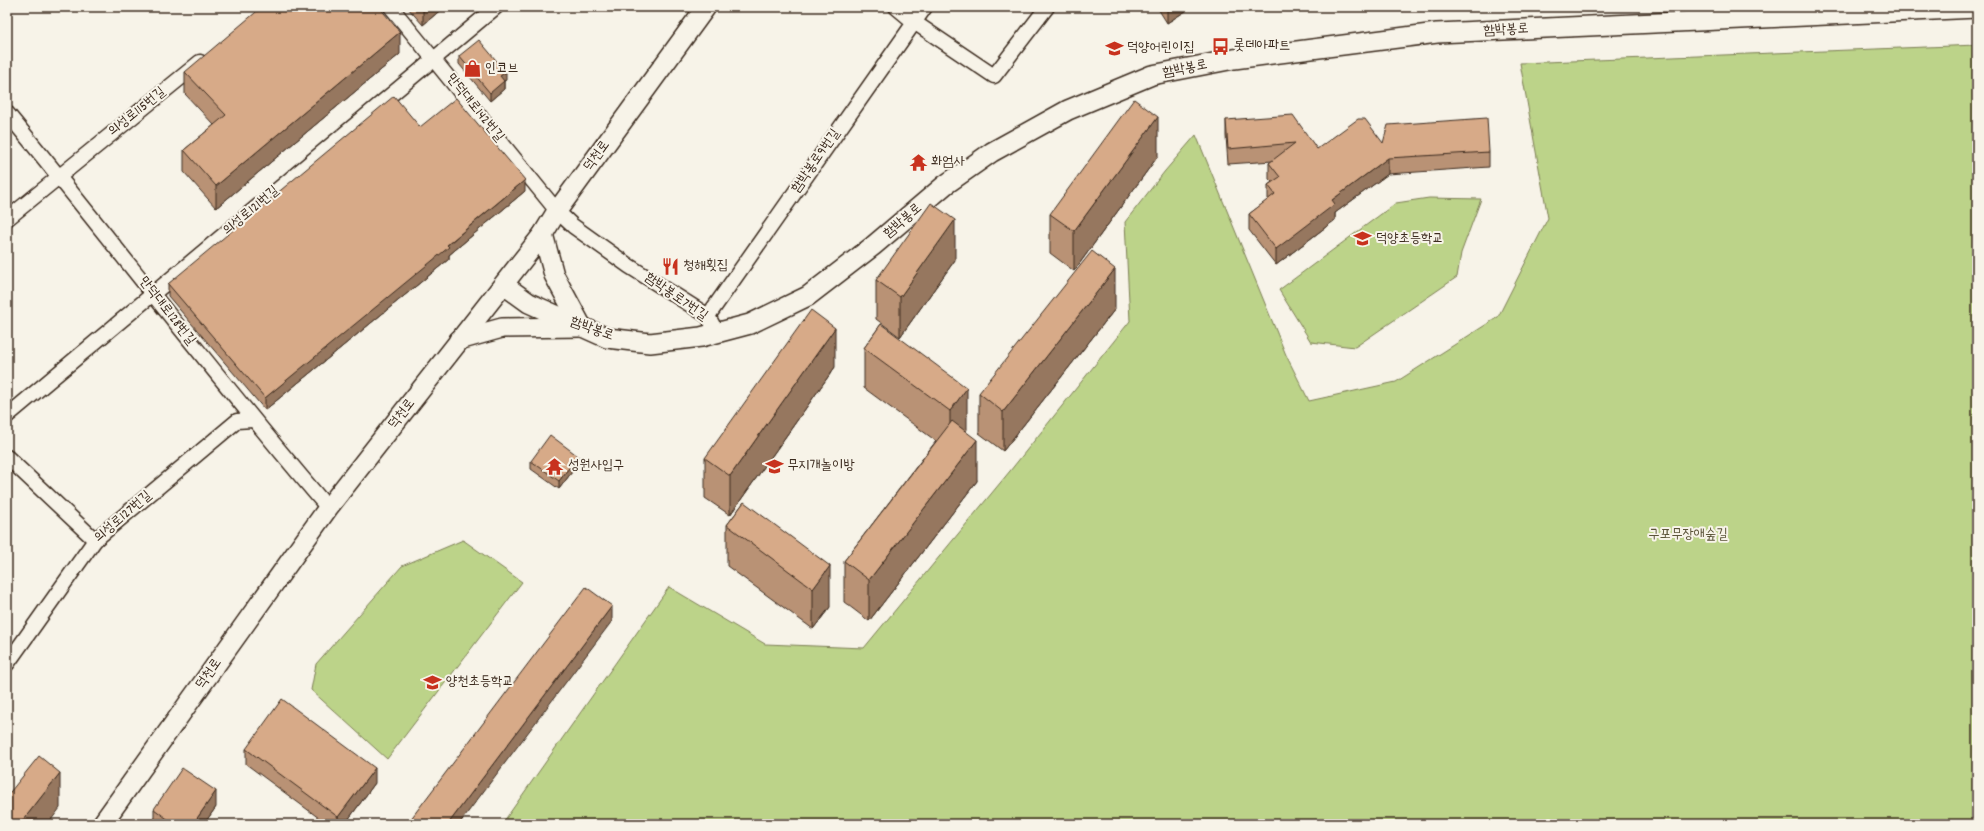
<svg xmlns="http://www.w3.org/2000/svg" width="1984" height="831" font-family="Dekko,'Poor Story',sans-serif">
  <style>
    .green { fill: #bcd389; stroke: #7c7e54 }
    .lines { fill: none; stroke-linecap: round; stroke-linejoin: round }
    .street-casing { stroke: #3b2a1e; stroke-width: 17 }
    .secondary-casing { stroke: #3b2a1e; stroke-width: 22 }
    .street { stroke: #f7f3e8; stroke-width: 14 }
    .secondary { stroke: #f7f3e8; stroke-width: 19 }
    .wall { fill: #b99275; stroke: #3b2a1e }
    .shaded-wall { fill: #96775f; stroke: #3b2a1e }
    .building { fill: #d7aa88; stroke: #3b2a1e }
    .labels { text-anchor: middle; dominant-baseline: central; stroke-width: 4; stroke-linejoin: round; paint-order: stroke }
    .street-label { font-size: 14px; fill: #3b2a1e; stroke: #f7f3e8 }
    .poi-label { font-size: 14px; fill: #3b2a1e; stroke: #f7f3e8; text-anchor: start }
    .park-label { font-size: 14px; fill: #5b5439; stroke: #f7f3e8 }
  </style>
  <rect width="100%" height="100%" fill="#f7f3e8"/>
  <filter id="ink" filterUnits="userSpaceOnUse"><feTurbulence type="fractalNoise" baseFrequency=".025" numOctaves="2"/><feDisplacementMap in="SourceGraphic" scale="8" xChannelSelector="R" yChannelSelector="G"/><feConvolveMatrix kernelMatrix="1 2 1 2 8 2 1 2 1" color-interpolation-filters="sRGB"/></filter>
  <g filter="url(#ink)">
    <!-- green -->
    <g class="green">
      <path d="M1977 45V824H502L669 587 765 644 864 648 1010 471 1130 321 1125 222 1165 171 1196 135 1286 355 1309 401 1396 382 1498 317 1548 218 1520 63Z"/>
      <path d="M1429 198 1481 199 1461 253 1457 277 1355 347 1311 342 1279 290 1396 203Z"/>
      <path d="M463 540 522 582 387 759 311 690 316 664 402 566Z"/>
    </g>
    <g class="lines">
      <defs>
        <g id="street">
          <path d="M391 7 557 211 573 226 629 266 708 316 717 333"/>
          <path d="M896 7 914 22 994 76 1047 7"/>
          <path d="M7 113C115 244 217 379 328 508"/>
          <path d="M7 219 200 62"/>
          <path d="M708 316 925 7"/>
          <path d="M7 416 496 7"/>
          <path d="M7 457 95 540"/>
          <path d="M7 664 95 540 237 421 252 420"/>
        </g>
        <g id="secondary">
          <path d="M504 285 529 303 607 338 650 343 701 337 750 324 808 296 873 246 945 185 992 152 1068 110 1152 75 1234 59 1437 33 1977 8"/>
          <path d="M459 340 502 328 582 327 554 275 543 234"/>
          <path d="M102 824 328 508 543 234 557 211 706 7"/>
        </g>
      </defs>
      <!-- street casing -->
      <use href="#street" class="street-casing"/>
      <!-- secondary casing -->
      <use href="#secondary" class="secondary-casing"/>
      <!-- street -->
      <use href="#street" class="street"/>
      <!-- secondary -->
      <use href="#secondary" class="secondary"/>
    </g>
    <!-- wall -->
    <g class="wall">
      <path d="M407 7H444L423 25Z"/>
      <path d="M1157 7H1192L1167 23Z"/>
      <path d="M400 54 216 208 184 172V150L214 125 185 94V72Z"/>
      <path d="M459 56 506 80 504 81V89L490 101 459 64Z"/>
      <path d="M1226 120 1317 149 1383 143 1489 152V167L1388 174 1335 213V220L1276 265 1249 230V214L1268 200V185L1272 182 1269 179V163L1273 161 1228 164 1226 136Z"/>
      <path d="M420 127 525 191 449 255V259L265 410 168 296V284Z"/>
      <path d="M1158 156 1074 271 1050 253V214Z"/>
      <path d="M955 260 900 337 876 319V280Z"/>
      <path d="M1115 309 1003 451 979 433V393Z"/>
      <path d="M881 324 967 429 966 431 977 481 869 621 844 602V561L936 441 864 388V348Z"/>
      <path d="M835 367 730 515 705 498V458Z"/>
      <path d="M531 461 578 464 559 489 531 469Z"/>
      <path d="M744 502 830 607 813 629 727 566V525Z"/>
      <path d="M246 749 375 783 345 824H327L246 764Z"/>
      <path d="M216 807 204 824H154V809Z"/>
    </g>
    <!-- shaded-wall -->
    <g class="shaded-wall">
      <path d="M423 7H444L423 25Z"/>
      <path d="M1167 7H1192L1167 23Z"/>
      <path d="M400 32V54L216 208V186Z"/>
      <path d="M506 72V80L504 81V89L490 101V93L500 76Z"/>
      <path d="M1158 117V156L1074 271V231Z"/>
      <path d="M1388 158V174L1335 213V220L1276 265V249L1332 200Z"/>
      <path d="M525 180V191L449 255V259L265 410V398Z"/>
      <path d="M955 220V260L900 337V297Z"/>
      <path d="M1115 269V309L1003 451V412Z"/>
      <path d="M835 328V367L730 515V476Z"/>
      <path d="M967 388V429L950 452V411Z"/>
      <path d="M977 440V481L869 621V580Z"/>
      <path d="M578 456V464L559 489V481Z"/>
      <path d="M830 566V607L813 629V589Z"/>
      <path d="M612 606V621L459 824H448Z"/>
      <path d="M375 768V783L345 824H338V817Z"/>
      <path d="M60 773V808L48 824H20Z"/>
      <path d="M216 791V807L204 824H193Z"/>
    </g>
    <!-- building -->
    <g class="building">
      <path d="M262 7H379L400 32 216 186 184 150 226 115 185 72Z"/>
      <path d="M479 40 506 72 500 76 504 81 490 93 459 56Z"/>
      <path d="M394 96 420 127 456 98 525 180 447 245 449 247 265 398 168 284Z"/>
      <path d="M1134 99 1158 117 1074 231 1050 214Z"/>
      <path d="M1293 115 1317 149 1358 119H1365L1383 143 1388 125 1487 118 1489 152 1388 158 1332 200 1335 204 1276 249 1249 214 1275 194 1268 185 1280 177 1269 163 1295 143 1228 149 1226 120Z"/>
      <path d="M931 203 955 220 900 297 876 280Z"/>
      <path d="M1092 251 1115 269 1003 412 979 393Z"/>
      <path d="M811 310 835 328 730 476 705 458Z"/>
      <path d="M881 324 967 388 950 411 864 348Z"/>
      <path d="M952 421 977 440 869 580 844 561Z"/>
      <path d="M550 435 578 456 559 481 531 461Z"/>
      <path d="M744 502 830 566 813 589 727 525Z"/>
      <path d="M586 587 612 606 448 824H407Z"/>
      <path d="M282 699 375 768 338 817 246 749Z"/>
      <path d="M39 756 60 773 20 824H7V796Z"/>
      <path d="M182 768 216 791 193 824H174L154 809Z"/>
    </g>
  </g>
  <!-- icons -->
  <defs>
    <symbol id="bus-bare" viewBox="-9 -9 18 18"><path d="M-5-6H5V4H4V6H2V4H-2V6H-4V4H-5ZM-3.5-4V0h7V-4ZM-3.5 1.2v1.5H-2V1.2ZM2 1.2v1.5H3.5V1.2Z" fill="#c8321e" stroke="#f7f3e8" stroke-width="2.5" paint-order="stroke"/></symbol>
    <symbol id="school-bare" viewBox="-9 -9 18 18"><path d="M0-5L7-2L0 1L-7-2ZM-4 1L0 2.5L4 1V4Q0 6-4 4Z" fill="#c8321e" stroke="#f7f3e8" stroke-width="2.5" paint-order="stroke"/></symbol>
    <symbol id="shop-bare" viewBox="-9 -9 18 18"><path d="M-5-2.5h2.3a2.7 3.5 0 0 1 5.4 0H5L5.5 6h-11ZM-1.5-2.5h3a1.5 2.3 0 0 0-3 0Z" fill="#c8321e" stroke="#f7f3e8" stroke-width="2.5" paint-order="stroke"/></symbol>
    <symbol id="temple-bare" viewBox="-9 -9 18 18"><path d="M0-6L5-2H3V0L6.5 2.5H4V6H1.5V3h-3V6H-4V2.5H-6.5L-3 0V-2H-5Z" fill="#c8321e" stroke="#f7f3e8" stroke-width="2.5" paint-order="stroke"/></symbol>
    <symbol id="restaurant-bare" viewBox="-9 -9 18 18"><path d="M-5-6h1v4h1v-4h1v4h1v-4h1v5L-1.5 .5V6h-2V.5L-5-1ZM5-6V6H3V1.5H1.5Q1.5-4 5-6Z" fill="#c8321e" stroke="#f7f3e8" stroke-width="2.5" paint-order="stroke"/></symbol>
  </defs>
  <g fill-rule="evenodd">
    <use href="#bus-bare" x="1208" y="34" width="25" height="25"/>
    <use href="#school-bare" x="1102" y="36" width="25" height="25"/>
    <use href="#shop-bare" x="460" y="56" width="25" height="25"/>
    <use href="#temple-bare" x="906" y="150" width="25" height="25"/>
    <use href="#school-bare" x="1350" y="226" width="25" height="25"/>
    <use href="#restaurant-bare" x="658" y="254" width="25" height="25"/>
    <use href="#temple-bare" x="542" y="454" width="25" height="25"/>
    <use href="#school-bare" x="762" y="454" width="25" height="25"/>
    <use href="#school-bare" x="420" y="670" width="25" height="25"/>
  </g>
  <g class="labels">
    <!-- street labels -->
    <g class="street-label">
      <text transform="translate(1506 30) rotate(-3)">함박봉로</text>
      <text transform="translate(1185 69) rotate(-11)">함박봉로</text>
      <text transform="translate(475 108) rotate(51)">만덕대로142번길</text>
      <text transform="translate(137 112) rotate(-39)">의성로115번길</text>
      <text transform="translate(597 156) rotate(-54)">덕천로</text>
      <text transform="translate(816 161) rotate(-55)">함박봉로9번길</text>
      <text transform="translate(251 211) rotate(-40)">의성로121번길</text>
      <text transform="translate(903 221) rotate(-40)">함박봉로</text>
      <text transform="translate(676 297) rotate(35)">함박봉로7번길</text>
      <text transform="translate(167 311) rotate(52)">만덕대로128번길</text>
      <text transform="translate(592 329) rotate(20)">함박봉로</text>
      <text transform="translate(402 414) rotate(-52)">덕천로</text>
      <text transform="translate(123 517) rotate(-41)">의성로127번길</text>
      <text transform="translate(209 674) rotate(-55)">덕천로</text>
    </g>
    <!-- poi labels -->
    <g class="poi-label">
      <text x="1234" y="46">롯데아파트</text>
      <text x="1127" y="48">덕양어린이집</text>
      <text x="485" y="69">인코브</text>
      <text x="931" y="162">화엄사</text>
      <text x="1376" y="239">덕양초등학교</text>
      <text x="683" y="266">청해횟집</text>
      <text x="568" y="466">성원사입구</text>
      <text x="787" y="466">무지개놀이방</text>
      <text x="446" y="682">양천초등학교</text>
    </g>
    <!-- park labels -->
    <g class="park-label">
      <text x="1688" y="535">구포무장애숲길</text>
    </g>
  </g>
  <!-- margin -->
  <rect width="1984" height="831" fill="none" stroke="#f7f3e8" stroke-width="24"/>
  <rect x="12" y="12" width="1960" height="807" fill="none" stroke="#3b2a1e" stroke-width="1.5" filter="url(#ink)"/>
</svg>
